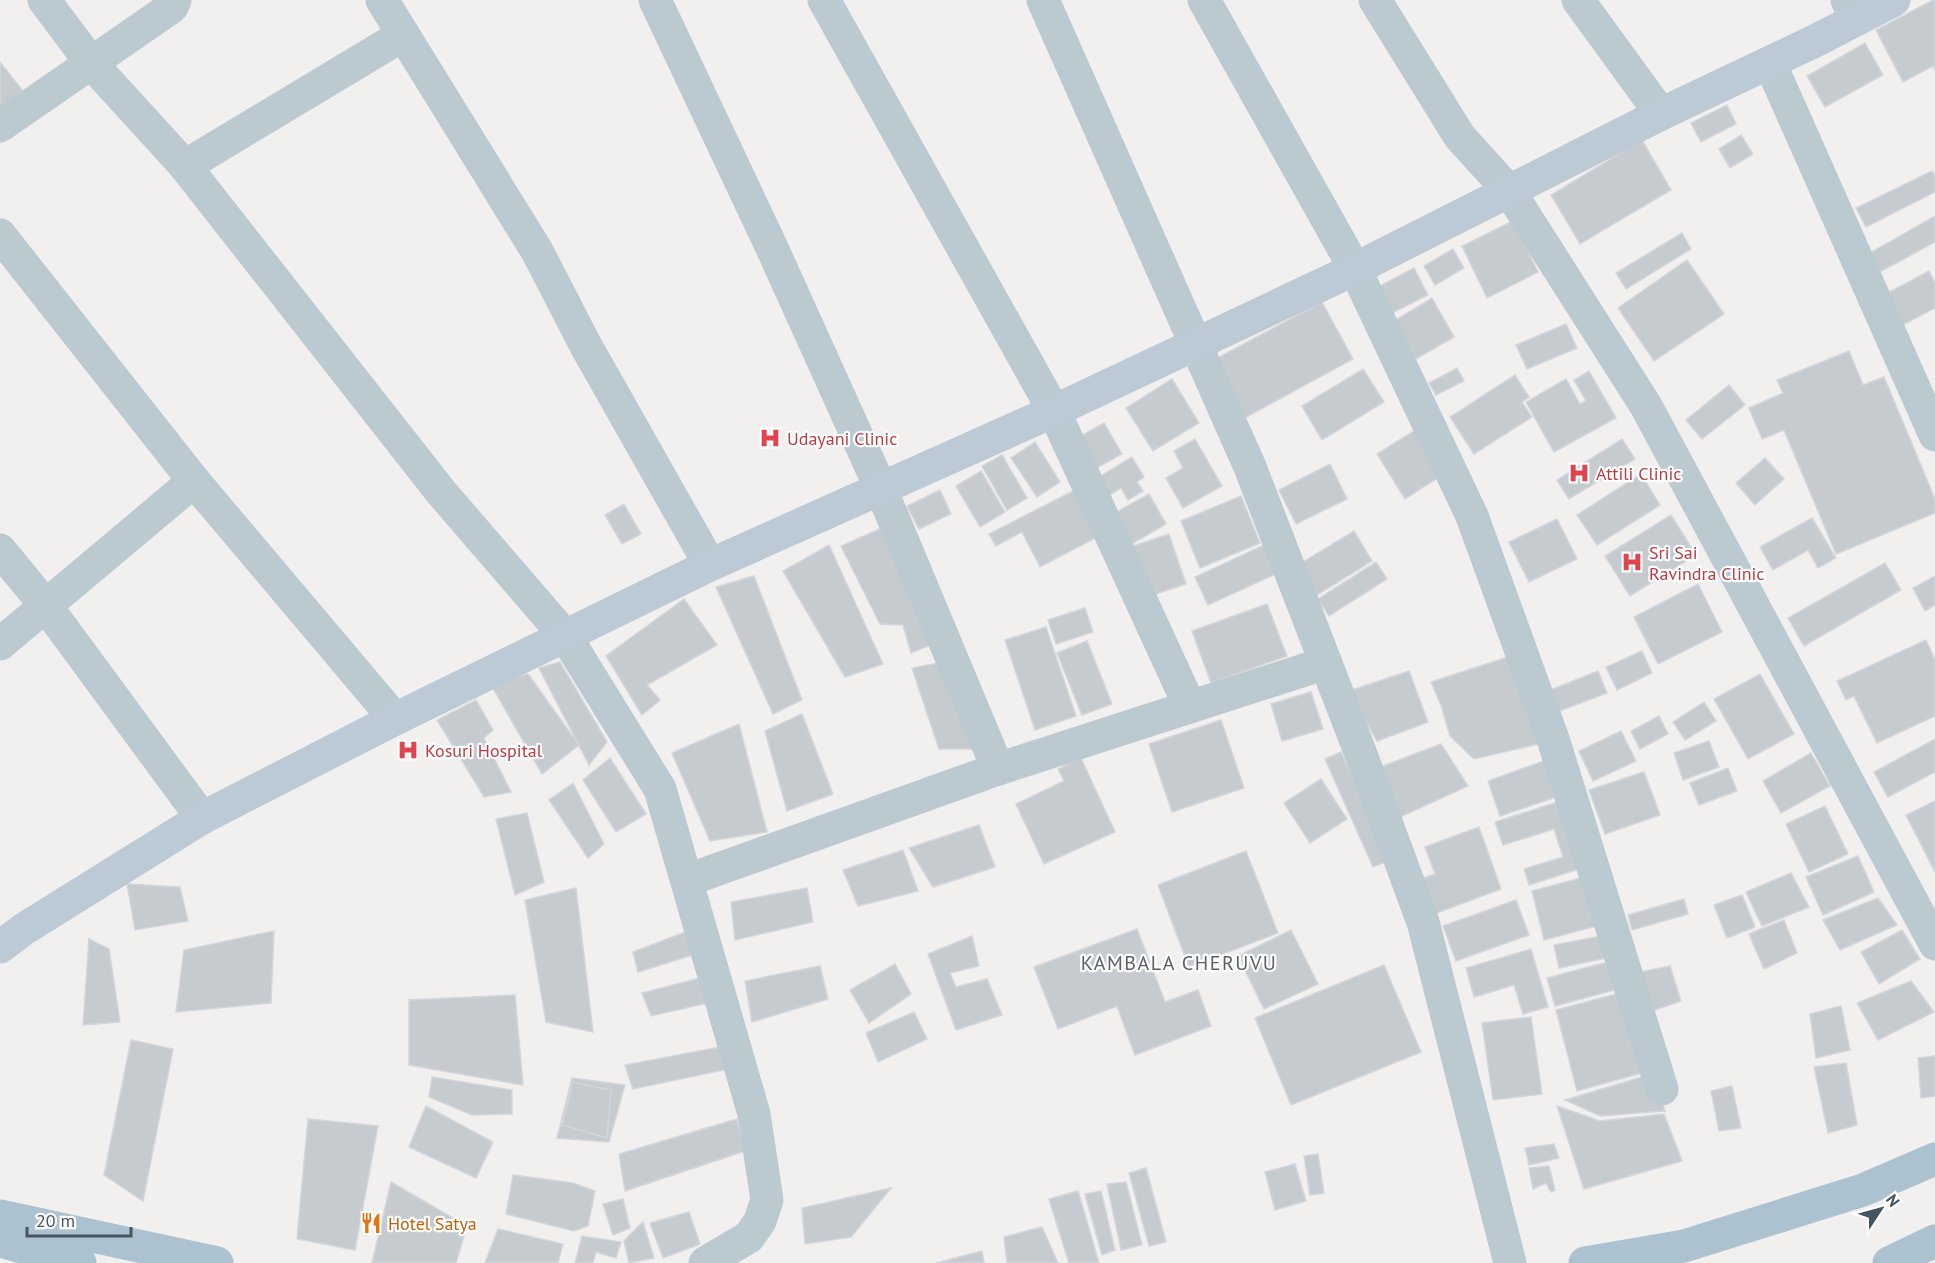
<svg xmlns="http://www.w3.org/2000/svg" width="1935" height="1263" font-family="'PT Sans',sans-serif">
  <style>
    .building { fill: #c6cbd0; stroke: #d3d6dc; stroke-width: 1.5 }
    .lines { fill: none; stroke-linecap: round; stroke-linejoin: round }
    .street { stroke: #bbc9d0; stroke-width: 33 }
    .secondary { stroke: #bbcad5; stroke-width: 33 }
    .primary { stroke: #acc2d1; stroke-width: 33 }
    .labels { text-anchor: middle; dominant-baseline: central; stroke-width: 4.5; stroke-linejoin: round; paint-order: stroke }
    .health-label { font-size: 18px; fill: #be3a42; stroke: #fff; text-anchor: start }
    .food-label { font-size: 18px; fill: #c56008; stroke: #fff; text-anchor: start }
    .neighbourhood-label { font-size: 20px; letter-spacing: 1.5px; fill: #5b6065; stroke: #fff }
  </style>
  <rect width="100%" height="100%" fill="#f2efef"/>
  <!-- building -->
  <g class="building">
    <path d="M1933 0H1935V70L1933 66 1903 82 1876 30Z"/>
    <path d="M1865 43 1883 75 1825 107 1807 76Z"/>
    <path d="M0 62 23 91 0 108Z"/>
    <path d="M1727 105 1736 124 1701 142 1691 123Z"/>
    <path d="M1741 135 1753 154 1730 168 1719 149Z"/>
    <path d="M1642 140 1671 190 1580 244 1551 195Z"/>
    <path d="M1932 171 1935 176V192L1866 227 1856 208Z"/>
    <path d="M1935 216V242L1880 272 1870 253Z"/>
    <path d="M1513 221 1538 272 1487 298 1462 246Z"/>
    <path d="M1682 233 1691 249 1626 289 1616 273Z"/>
    <path d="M1453 249 1464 268 1435 285 1424 266Z"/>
    <path d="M1687 260 1724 314 1654 361 1618 308Z"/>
    <path d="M1414 268 1428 295 1386 316 1372 290Z"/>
    <path d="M1929 271 1935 283V308L1897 328 1880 297Z"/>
    <path d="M1432 298 1454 337 1416 359 1394 321Z"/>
    <path d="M1322 302 1353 359 1241 420 1210 362Z"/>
    <path d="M1566 324 1577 348 1527 369 1516 345Z"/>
    <path d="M1849 351 1863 385 1884 377 1935 499V513L1836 554 1784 430 1762 439 1749 408 1783 393 1777 380Z"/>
    <path d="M1457 368 1464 381 1436 395 1429 383Z"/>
    <path d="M1363 369 1384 402 1322 440 1302 406Z"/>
    <path d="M1589 371 1616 418 1554 452 1526 402 1566 379 1580 404 1586 401 1574 380Z"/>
    <path d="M1515 375 1529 397 1522 402 1532 417 1474 454 1450 417Z"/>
    <path d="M1172 379 1199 423 1153 451 1126 408Z"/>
    <path d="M1729 385 1745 405 1702 439 1686 420Z"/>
    <path d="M1104 423 1122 454 1095 469 1077 438Z"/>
    <path d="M1417 429 1444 474 1405 499 1377 454Z"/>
    <path d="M1195 439 1222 486 1183 508 1166 478 1183 468 1174 451Z"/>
    <path d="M1622 439 1635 459 1569 499 1557 480Z"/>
    <path d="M1035 442 1060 482 1037 497 1011 458Z"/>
    <path d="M1002 455 1027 498 1007 510 982 466Z"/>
    <path d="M1132 457 1144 477 1137 482 1143 491 1128 500 1121 488 1105 498 1094 480Z"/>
    <path d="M1765 458 1784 479 1755 505 1736 483Z"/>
    <path d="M1330 464 1347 499 1296 524 1279 490Z"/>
    <path d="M981 471 1005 512 980 527 956 486Z"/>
    <path d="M1641 474 1660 505 1597 545 1577 515Z"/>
    <path d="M940 490 951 514 919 529 907 506Z"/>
    <path d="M1075 490 1099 536 1040 567 1022 532 996 546 989 534Z"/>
    <path d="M1149 494 1166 524 1130 545 1113 514Z"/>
    <path d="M1241 496 1260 543 1200 568 1181 521Z"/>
    <path d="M624 504 641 534 622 544 605 515Z"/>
    <path d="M1671 515 1696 555 1630 596 1605 556Z"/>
    <path d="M1812 518 1836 558 1818 568 1808 550 1773 570 1760 547Z"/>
    <path d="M1557 519 1577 559 1529 582 1509 542Z"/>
    <path d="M884 527 935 643 911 653 903 625 880 624 841 546Z"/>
    <path d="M1354 531 1372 561 1317 595 1298 565Z"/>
    <path d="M1169 534 1186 584 1144 598 1124 549Z"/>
    <path d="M829 545 883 664 845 677 783 571Z"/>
    <path d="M1264 545 1278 573 1208 605 1195 577Z"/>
    <path d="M1376 562 1387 579 1329 616 1318 599Z"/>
    <path d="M1885 563 1901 590 1804 646 1788 618Z"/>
    <path d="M754 576 802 700 773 714 716 587Z"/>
    <path d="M1935 576V605L1925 611 1913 588Z"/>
    <path d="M1698 584 1722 632 1658 664 1634 617Z"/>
    <path d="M684 599 717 645 647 685 660 700 642 715 606 656Z"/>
    <path d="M1267 604 1287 656 1211 683 1192 631Z"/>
    <path d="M1085 608 1093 632 1056 644 1048 620Z"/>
    <path d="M1046 627 1076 716 1035 730 1005 640Z"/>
    <path d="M1926 640 1935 660V716L1877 743 1854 696 1846 700 1837 681Z"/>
    <path d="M1087 641 1112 704 1082 715 1057 653Z"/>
    <path d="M1642 651 1652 673 1617 690 1606 667Z"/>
    <path d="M1517 654 1547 742 1474 759 1450 736 1441 705 1431 682Z"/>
    <path d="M560 662 607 742 589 765 539 668Z"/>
    <path d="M943 662 974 749H939L912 668Z"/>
    <path d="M1409 671 1428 722 1377 741 1349 691Z"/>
    <path d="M1598 671 1607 693 1557 712 1548 691Z"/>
    <path d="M528 674 579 745 542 774 490 683Z"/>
    <path d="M1760 674 1794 734 1748 759 1714 699Z"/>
    <path d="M1311 692 1323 729 1282 741 1271 704Z"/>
    <path d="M476 700 493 730 484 738 511 792 484 797 437 720Z"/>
    <path d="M1704 702 1716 721 1685 740 1673 722Z"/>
    <path d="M802 714 833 794 787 811 765 731Z"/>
    <path d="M1659 716 1668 734 1640 749 1631 731Z"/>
    <path d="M1221 720 1244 788 1172 812 1149 744Z"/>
    <path d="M739 724 767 832 710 841 672 753Z"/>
    <path d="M1621 731 1636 761 1593 781 1579 751Z"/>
    <path d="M1935 739V772L1888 797 1874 772Z"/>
    <path d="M1709 741 1719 767 1683 780 1674 753Z"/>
    <path d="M1441 744 1468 786 1398 818 1378 768Z"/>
    <path d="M1341 752 1390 860 1373 867 1325 759Z"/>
    <path d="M1811 753 1830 786 1781 813 1763 781Z"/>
    <path d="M1555 757 1568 793 1500 816 1488 781Z"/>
    <path d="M610 758 646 814 616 832 583 780Z"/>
    <path d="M1081 758 1115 832 1044 864 1016 804 1064 781 1058 769Z"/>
    <path d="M1728 768 1737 791 1699 805 1690 783Z"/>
    <path d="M1644 772 1660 815 1605 834 1589 790Z"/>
    <path d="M1321 779 1347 819 1310 843 1284 803Z"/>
    <path d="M573 783 604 844 588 858 549 800Z"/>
    <path d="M1567 799 1588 866 1529 885 1524 869 1563 857 1554 829 1503 845 1495 822Z"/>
    <path d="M1935 801V872L1906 815Z"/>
    <path d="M1825 806 1848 854 1809 872 1786 824Z"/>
    <path d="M527 813 544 882 515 895 496 819Z"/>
    <path d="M979 825 995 867 933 887 909 848Z"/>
    <path d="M1479 827 1501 889 1434 914 1421 879 1435 874 1425 847Z"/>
    <path d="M903 850 918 891 858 906 843 870Z"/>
    <path d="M1246 851 1278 933 1189 967 1158 885Z"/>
    <path d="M1858 856 1874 892 1823 915 1806 877Z"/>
    <path d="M1791 873 1809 907 1762 926 1746 892Z"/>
    <path d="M1592 875 1604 924 1544 940 1532 891Z"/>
    <path d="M127 884 180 887 188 921 135 930Z"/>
    <path d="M576 888 593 1032 546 1022 525 900Z"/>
    <path d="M807 888 813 922 735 940 731 902Z"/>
    <path d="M1742 895 1755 927 1727 938 1714 905Z"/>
    <path d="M1878 898 1897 925 1840 950 1823 920Z"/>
    <path d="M1684 899 1688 914 1632 930 1628 915Z"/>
    <path d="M1516 900 1529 935 1456 961 1443 926Z"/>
    <path d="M1784 920 1797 953 1764 969 1749 934Z"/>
    <path d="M693 929 699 953 638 972 633 952Z"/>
    <path d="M1137 929 1165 1002 1198 990 1211 1026 1135 1055 1117 1006 1058 1029 1034 967Z"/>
    <path d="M1291 930 1318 984 1264 1009 1238 956Z"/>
    <path d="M1902 930 1920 959 1879 984 1861 952Z"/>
    <path d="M274 931 271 1003 176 1012 184 950Z"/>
    <path d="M1606 935 1611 957 1559 968 1554 945Z"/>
    <path d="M972 936 979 966 950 973 956 987 987 979 1002 1015 956 1030 928 954Z"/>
    <path d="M89 939 109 949 120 1022 83 1025Z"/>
    <path d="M1531 949 1548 1007 1523 1014 1514 985 1474 997 1466 968Z"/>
    <path d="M1619 959 1626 987 1555 1006 1547 978Z"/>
    <path d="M895 964 911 994 869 1023 850 990Z"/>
    <path d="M1384 965 1421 1052 1291 1105 1255 1018Z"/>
    <path d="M820 966 828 999 752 1022 745 981Z"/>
    <path d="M1670 966 1681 1001 1652 1011 1640 972Z"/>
    <path d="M704 977 708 1003 651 1016 642 993Z"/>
    <path d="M1911 981 1934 1012 1878 1040 1857 1003Z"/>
    <path d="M1627 991 1649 1071 1577 1091 1556 1010Z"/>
    <path d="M515 995 523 1085 409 1065V1000Z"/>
    <path d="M1841 1006 1850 1050 1816 1058 1810 1014Z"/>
    <path d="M914 1012 927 1039 878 1062 866 1033Z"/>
    <path d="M1531 1017 1542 1094 1493 1100 1482 1023Z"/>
    <path d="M131 1040 173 1049 143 1201 104 1175Z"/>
    <path d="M731 1045 729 1069 633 1089 625 1065Z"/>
    <path d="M1935 1056V1096L1921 1098 1918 1058Z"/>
    <path d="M1846 1063 1857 1125 1828 1133 1814 1067Z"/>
    <path d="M1652 1074 1665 1111 1600 1116 1565 1100Z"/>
    <path d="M432 1077 512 1090V1114L472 1115 429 1097Z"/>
    <path d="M572 1078 625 1085 609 1142 557 1138Z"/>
    <path d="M573 1082 611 1090 607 1138 562 1125Z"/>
    <path d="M1732 1086 1741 1128 1719 1131 1711 1091Z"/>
    <path d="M426 1106 493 1142 476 1178 409 1147Z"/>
    <path d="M1557 1106 1600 1121 1664 1114 1682 1161 1584 1189Z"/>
    <path d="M308 1119 378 1126 355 1250 297 1239Z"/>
    <path d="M737 1119 745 1151 625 1191 619 1154Z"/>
    <path d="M1554 1144 1559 1158 1529 1165 1525 1148Z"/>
    <path d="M1318 1154 1324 1193 1310 1195 1304 1156Z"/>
    <path d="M1295 1164 1306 1201 1275 1210 1265 1172Z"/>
    <path d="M1549 1166 1555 1190 1551 1192 1546 1183 1533 1189 1529 1168Z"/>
    <path d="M1146 1168 1166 1242 1149 1246 1129 1173Z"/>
    <path d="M513 1175 573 1183 595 1191 588 1226 574 1231 506 1214Z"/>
    <path d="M391 1182 467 1226 456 1263H372Z"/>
    <path d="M1126 1182 1142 1245 1121 1250 1107 1184Z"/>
    <path d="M891 1188 851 1237 805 1244 802 1208Z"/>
    <path d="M1078 1191 1099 1263H1069L1049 1199Z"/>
    <path d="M1101 1191 1115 1250 1102 1255 1085 1194Z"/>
    <path d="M623 1199 630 1228 613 1235 603 1204Z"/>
    <path d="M689 1212 700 1244 663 1258 650 1223Z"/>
    <path d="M643 1222 654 1258 629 1263 624 1241Z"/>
    <path d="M1042 1227 1058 1263H1007L1004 1237Z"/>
    <path d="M498 1229 563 1244 558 1263H485Z"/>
    <path d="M582 1236 621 1242 616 1258 596 1252 593 1263H575Z"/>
    <path d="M982 1251 984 1263H936Z"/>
  </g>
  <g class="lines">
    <!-- street -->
    <g class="street">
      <path d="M44 0 92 64 185 166 441 492 566 637 660 789 754 1114 767 1200 760 1221 749 1237 705 1263"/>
      <path d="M382 0 537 251 586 346 710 565"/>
      <path d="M655 0 772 248 881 489 998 769"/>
      <path d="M824 0 1054 411 1190 707"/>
      <path d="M1043 0 1250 467 1359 749 1423 922 1510 1263"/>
      <path d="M1204 0 1355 269 1472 516 1554 742 1662 1089"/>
      <path d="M1375 0 1460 137 1510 192 1646 406 1935 944"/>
      <path d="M1578 0 1661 114"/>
      <path d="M1847 0 1856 20"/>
      <path d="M1770 63 1935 435"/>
      <path d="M0 126 172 7 175 0"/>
      <path d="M185 166 403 35"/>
      <path d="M0 235 194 481 395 719"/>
      <path d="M0 550 46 606 202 818"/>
      <path d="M0 644 194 481"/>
      <path d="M688 880 998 769 1326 663"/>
    </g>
    <!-- secondary -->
    <path class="secondary" d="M0 947 24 929 202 818 395 719 710 565 1054 411 1355 269 1661 114 1817 40 1894 0"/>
    <!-- primary -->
    <g class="primary">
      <path d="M0 1216 217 1263"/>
      <path d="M0 1241 80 1263"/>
      <path d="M1585 1263 1684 1246 1863 1190 1935 1159"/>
      <path d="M1889 1263 1935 1241"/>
    </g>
  </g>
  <!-- icons -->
  <defs>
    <symbol id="hospital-bare" viewBox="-9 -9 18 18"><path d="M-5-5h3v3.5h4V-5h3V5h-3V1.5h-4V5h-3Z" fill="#e0444e" stroke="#fff" stroke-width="2.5" paint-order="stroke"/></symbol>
    <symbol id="restaurant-bare" viewBox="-9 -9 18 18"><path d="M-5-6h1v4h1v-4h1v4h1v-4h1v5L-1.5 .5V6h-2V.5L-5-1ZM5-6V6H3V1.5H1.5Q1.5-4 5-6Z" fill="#e8710a" stroke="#fff" stroke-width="2.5" paint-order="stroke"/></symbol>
  </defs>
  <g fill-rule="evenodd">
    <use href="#hospital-bare" x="755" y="423" width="30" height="30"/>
    <use href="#hospital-bare" x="1564" y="458" width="30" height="30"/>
    <use href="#hospital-bare" x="1617" y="547" width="30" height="30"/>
    <use href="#hospital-bare" x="393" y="735" width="30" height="30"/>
    <use href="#restaurant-bare" x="356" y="1208" width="30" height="30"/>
  </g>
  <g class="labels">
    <!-- health labels -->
    <g class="health-label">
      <text x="787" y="438">Udayani Clinic</text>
      <text x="1596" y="473">Attili Clinic</text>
      <text x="1649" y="552">Sri Sai<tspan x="1649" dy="21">Ravindra Clinic</tspan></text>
      <text x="425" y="750">Kosuri Hospital</text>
    </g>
    <!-- food labels -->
    <g class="food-label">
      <text x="388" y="1223">Hotel Satya</text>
    </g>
    <!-- neighbourhood labels -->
    <g class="neighbourhood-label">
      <text x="1179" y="963">KAMBALA CHERUVU</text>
    </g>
  </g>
  <!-- north arrow -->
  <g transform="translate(1881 1209) rotate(54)" stroke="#ffffff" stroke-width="4.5" paint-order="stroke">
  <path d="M0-4.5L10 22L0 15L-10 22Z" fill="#45555f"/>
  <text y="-9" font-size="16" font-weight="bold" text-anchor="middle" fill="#45555f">N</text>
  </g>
  <!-- scale -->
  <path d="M27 1227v9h104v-9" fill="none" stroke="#45555f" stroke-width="3"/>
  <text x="36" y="1227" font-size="18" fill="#45555f" stroke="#ffffff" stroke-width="4.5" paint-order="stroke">20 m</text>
</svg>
